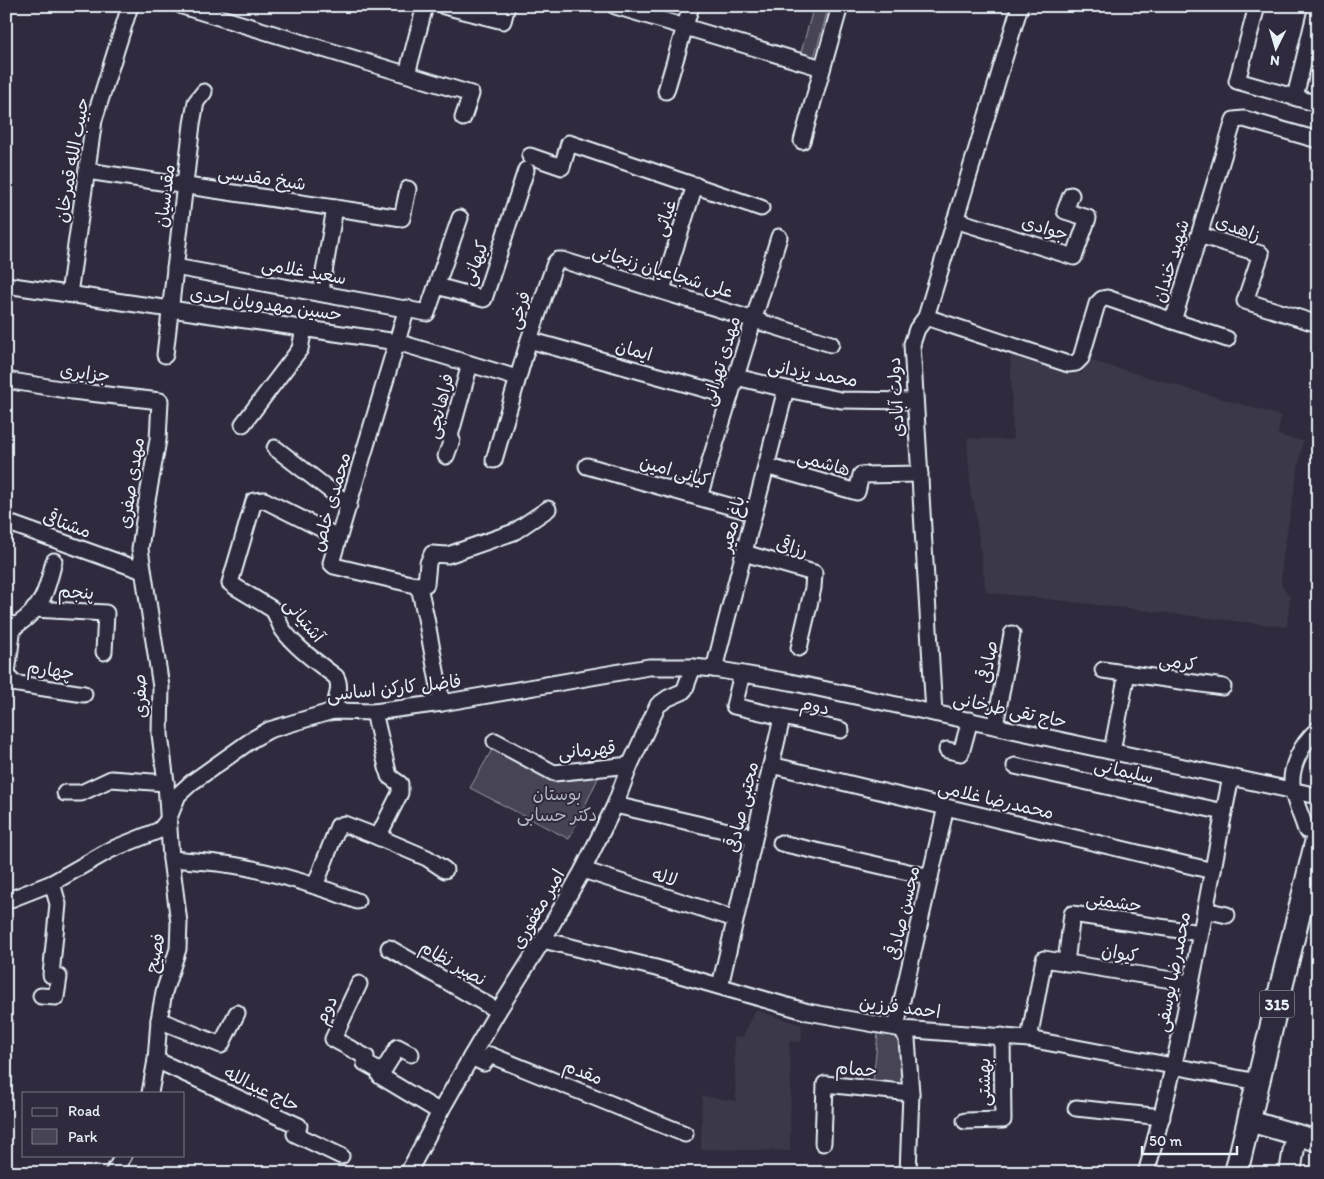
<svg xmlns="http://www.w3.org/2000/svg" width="1324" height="1179" font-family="Itim,'Playpen Sans Arabic',sans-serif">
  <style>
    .built { fill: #3b3749 }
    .green { fill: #464455; stroke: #979aa6 }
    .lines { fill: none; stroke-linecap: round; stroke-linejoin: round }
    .street-casing { stroke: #e8f1f8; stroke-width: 19 }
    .secondary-casing { stroke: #e8f1f8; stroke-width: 24 }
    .primary-casing { stroke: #e8f1f8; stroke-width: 26 }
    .street { stroke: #2f2a3d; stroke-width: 15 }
    .secondary { stroke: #2f2a3d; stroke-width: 20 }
    .primary { stroke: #2f2a3d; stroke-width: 22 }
    .labels { text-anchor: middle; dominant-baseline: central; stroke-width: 4; stroke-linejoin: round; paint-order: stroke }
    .shield { fill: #2f2a3d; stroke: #b0b5c0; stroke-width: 1 }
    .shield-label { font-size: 16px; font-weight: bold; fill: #e8f1f8 }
    .street-label { font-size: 18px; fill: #e8f1f8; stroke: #2f2a3d }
    .park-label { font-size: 18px; fill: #afb4bf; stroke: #2f2a3d }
  </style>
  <rect width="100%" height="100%" fill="#2f2a3d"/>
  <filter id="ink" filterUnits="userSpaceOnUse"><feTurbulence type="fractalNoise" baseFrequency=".02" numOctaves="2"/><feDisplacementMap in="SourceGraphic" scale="10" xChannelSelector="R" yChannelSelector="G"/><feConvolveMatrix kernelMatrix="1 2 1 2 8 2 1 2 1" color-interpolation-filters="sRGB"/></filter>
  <g filter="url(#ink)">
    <!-- built -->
    <g class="built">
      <path d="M1010 350 1082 374 1086 359 1281 416 1278 435 1303 441 1283 555 1281 584 1290 597 1287 627 986 592 974 502 971 499 967 438 1013 440Z"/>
      <path d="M755 1010 802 1025 801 1042 789 1041 791 1079 790 1151 701 1149 702 1096 736 1101 734 1038 743 1037Z"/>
    </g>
    <!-- green -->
    <g class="green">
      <path d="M813 9 827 13 813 61 800 56Z"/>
      <path d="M493 748 553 781 601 772 569 839 470 788Z"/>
      <path d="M878 1033 898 1034 903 1046 902 1084 873 1081Z"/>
    </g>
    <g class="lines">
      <defs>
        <g id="street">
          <path d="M182 6 471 94 463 118"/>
          <path d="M444 6 503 21 507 6"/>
          <path d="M615 6 822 68"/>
          <path d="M1257 6 1237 81 1318 104"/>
          <path d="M407 74 425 6"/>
          <path d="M666 91 691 6"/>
          <path d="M1295 97 1317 6"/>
          <path d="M802 141 840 6"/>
          <path d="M530 156 562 167 569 143 761 208"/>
          <path d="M87 171 402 218 408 189"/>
          <path d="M955 220 1074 257 1088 218 1065 211 1071 195"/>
          <path d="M1199 235 1261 254 1245 301 1318 324"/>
          <path d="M175 267 427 313 460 218"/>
          <path d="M6 285 397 342 517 378"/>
          <path d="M437 286 484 299 526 170"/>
          <path d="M662 290 695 185"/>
          <path d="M322 293V284L335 208"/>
          <path d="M69 294 94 120 130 6"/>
          <path d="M407 308 331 563 334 566 415 585 426 584 428 563 432 554 448 555 514 532 548 509"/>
          <path d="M926 317 1068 364 1076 363 1081 358 1097 304 1102 299 1107 298 1173 321 1234 120 1244 119 1318 140"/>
          <path d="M1173 321 1227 339"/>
          <path d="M529 340 730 396"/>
          <path d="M165 355 192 124 196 102 204 92"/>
          <path d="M736 377 786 389 841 400 915 401"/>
          <path d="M6 380 72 391 160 401 158 440 146 506 140 549 161 687 160 734 166 783 171 859 179 923 178 949 164 992 159 1020 156 1060 150 1093"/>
          <path d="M243 424 300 349 304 328"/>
          <path d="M275 448 349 505"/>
          <path d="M446 456 452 440 450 436 470 364"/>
          <path d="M494 460 529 340 555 263 558 260H562L831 344"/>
          <path d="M587 466 754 513"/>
          <path d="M766 466 857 492 861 475 920 474"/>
          <path d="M699 497 779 237"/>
          <path d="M6 522 143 571"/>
          <path d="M744 553 814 573 813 588 799 648"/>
          <path d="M415 585 420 591 426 618 442 703"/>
          <path d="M34 609 106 613 104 652"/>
          <path d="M6 624 17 625C43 608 47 590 54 561"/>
          <path d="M13 626 7 673 12 683 84 694"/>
          <path d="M714 669 786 389"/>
          <path d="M1103 670 1223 687"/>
          <path d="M742 674 734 706 841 730"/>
          <path d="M333 711C336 699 342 687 336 677 317 662 297 649 283 630 278 623 278 615 272 609L234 586 230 583 254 501 264 500 338 537"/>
          <path d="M934 713 912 344 917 329 926 317 1020 6"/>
          <path d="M995 726 1012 634"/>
          <path d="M495 741 554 773 630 765"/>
          <path d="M947 750 961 753 970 720"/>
          <path d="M1112 751 1127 673"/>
          <path d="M771 765 1213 871"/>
          <path d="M1015 766 1224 812"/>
          <path d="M65 793H81L111 779 166 783"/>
          <path d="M615 805 754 837"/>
          <path d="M1306 830C1302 817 1296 805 1293 792 1288 769 1301 744 1318 729"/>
          <path d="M378 837 427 858 445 870"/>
          <path d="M781 843 930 877"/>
          <path d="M171 859C195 861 220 862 244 867 282 875 321 887 357 901"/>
          <path d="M583 870 735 919"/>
          <path d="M315 886 338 826 344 824 378 837 400 793V784L389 776 374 712"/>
          <path d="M6 901 52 883 110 850 160 830 168 820 178 795 191 783 253 739 269 730 333 711 374 712 442 703 649 667H693L714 669 790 682 1318 796"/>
          <path d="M1205 910 1227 915"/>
          <path d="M543 940 656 968 808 1012 902 1029 1029 1039 1258 1082"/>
          <path d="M389 948 498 1011"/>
          <path d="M1066 963 1072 914 1200 933"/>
          <path d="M359 984 333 1039 366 1057 365 1063 383 1073"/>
          <path d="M720 986 782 718"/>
          <path d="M41 996 56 997 59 977 51 975 58 904 52 883"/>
          <path d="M159 1020 221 1045 237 1013"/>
          <path d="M896 1027 946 807"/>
          <path d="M902 1029 907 1039 911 1093 908 1173"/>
          <path d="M1029 1039 1044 959 1190 983"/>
          <path d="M411 1054 398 1047 380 1076 440 1112"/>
          <path d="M471 1057 484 1063 490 1055 685 1134"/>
          <path d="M156 1060 299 1126 295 1134 341 1156"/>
          <path d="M1076 1108 1162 1117"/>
          <path d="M965 1121 1003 1120 1002 1036"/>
          <path d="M823 1143 825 1084 911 1093"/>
          <path d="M113 1173 124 1155"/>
          <path d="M408 1173 440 1112 471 1057 498 1011 543 940 583 870 615 805 630 765 658 705 668 698 682 692 685 689 693 667"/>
          <path d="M1146 1173C1184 1043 1204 909 1231 777"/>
        </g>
        <g id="secondary">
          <path d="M1249 1121 1318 1141"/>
          <path d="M1290 1173 1296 1135"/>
        </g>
        <path id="primary" d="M1236 1173 1318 835"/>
      </defs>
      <!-- street casing -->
      <use href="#street" class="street-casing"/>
      <!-- secondary casing -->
      <use href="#secondary" class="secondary-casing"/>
      <!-- primary casing -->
      <use href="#primary" class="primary-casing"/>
      <!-- street -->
      <use href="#street" class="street"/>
      <!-- secondary -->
      <use href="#secondary" class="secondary"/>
      <!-- primary -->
      <use href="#primary" class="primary"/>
    </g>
  </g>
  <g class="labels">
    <!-- shield labels -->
    <rect class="shield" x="1259.5" y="990.5" width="35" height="27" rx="4"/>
    <g class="shield-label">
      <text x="1277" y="1004">315</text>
    </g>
    <!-- street labels -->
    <g class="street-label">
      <text transform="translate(72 160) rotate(-80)">حبیب الله قمرخان</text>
      <text transform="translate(262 178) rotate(8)">شیخ مقدسی</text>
      <text transform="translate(165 196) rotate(-83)">مقدسیان</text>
      <text transform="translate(665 218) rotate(-72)">غیاثی</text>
      <text transform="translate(1045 228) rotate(17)">جوادی</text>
      <text transform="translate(1238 228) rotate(20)">زاهدی</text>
      <text transform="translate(1171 261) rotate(-73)">شهید خندان</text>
      <text transform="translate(475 263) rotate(-69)">کیهانی</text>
      <text transform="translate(304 271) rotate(10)">سعید غلامی</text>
      <text transform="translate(663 271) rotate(17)">علی شجاعیان زنجانی</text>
      <text transform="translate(266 304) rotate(8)">حسین مهدویان احدی</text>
      <text transform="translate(519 310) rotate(-71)">فرخی</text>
      <text transform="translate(634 350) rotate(16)">ایمان</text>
      <text transform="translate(721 361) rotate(-73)">مهدی تهرانی</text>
      <text transform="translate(85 373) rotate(7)">جزایری</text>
      <text transform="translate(813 373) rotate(10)">محمد یزدانی</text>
      <text transform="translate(896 397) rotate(-93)">دولت آبادی</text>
      <text transform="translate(440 406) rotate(-76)">فراهانچی</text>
      <text transform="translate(824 463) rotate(16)">هاشمی</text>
      <text transform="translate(675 471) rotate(16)">کیانی امین</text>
      <text transform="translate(131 483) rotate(-81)">مهدی صفری</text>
      <text transform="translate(331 502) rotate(-74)">محمدی خلص</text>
      <text transform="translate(67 524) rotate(20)">مشتاقی</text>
      <text transform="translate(732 524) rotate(-76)">باغ معیر</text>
      <text transform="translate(792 547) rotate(15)">رزاقی</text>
      <text transform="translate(76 592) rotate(3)">پنجم</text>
      <text transform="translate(304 620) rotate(50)">آشتیانی</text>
      <text transform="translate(988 662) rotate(-80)">صادقی</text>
      <text transform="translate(1178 662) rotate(8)">کرمی</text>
      <text transform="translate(51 670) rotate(9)">چهارم</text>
      <text transform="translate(394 688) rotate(-6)">فاضل کارکن اساسی</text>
      <text transform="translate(140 696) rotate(-92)">صفری</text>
      <text transform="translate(815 706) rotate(12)">دوم</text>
      <text transform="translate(1010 710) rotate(12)">حاج تقی طرخانی</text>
      <text transform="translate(587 750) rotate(-5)">قهرمانی</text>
      <text transform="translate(1124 771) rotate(13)">سلیمانی</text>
      <text transform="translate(996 800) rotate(13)">محمدرضا غلامی</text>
      <text transform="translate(742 807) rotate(-77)">مجتبی صادقی</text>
      <text transform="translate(665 877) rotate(18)">لاله</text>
      <text transform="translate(1114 902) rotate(8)">حشمتی</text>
      <text transform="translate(538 909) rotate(-60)">امیر مغفوری</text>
      <text transform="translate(903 913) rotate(-77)">محسن صادقی</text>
      <text transform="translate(155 953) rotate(-78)">فصیح</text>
      <text transform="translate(1120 953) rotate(9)">کیوان</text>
      <text transform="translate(453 963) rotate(30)">نصیر نظام</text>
      <text transform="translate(1173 972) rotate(-79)">محمدرضا یوسفی</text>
      <text transform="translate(900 1007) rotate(7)">احمد فرزین</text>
      <text transform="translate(326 1010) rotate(-65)">دوم</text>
      <text transform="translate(856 1069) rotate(5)">حمام</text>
      <text transform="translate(583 1072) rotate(21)">مقدم</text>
      <text transform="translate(984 1082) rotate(-90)">بهشتی</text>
      <text transform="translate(262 1089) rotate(26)">حاج عبدالله</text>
    </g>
    <!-- park labels -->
    <g class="park-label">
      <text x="557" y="794">بوستان<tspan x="557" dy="21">دکتر حسابی</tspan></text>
    </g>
  </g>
  <!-- margin -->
  <rect width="1324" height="1179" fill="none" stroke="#2f2a3d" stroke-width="25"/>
  <rect x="12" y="12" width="1299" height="1154" fill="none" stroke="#e8f1f8" stroke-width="2" filter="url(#ink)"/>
  <!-- legend -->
  <rect x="22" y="1092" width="162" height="65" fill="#2f2a3d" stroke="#797a88"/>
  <rect x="32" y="1108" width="25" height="8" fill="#2f2a3d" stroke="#797a88"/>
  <text x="68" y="1116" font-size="15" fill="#e8f1f8">Road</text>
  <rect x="32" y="1129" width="25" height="15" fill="#464455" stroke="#797a88"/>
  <text x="68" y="1142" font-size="15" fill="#e8f1f8">Park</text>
  <!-- north arrow -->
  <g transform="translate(1276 48) rotate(185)" stroke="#2f2a3d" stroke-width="4" paint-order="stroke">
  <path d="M0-4L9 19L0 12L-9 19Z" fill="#e8f1f8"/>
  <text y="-8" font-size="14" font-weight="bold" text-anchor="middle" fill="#e8f1f8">N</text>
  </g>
  <!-- scale -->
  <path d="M1142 1146v8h95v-8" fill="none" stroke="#e8f1f8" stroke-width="2.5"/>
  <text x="1149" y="1146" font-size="15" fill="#e8f1f8" stroke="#2f2a3d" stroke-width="4" paint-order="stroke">50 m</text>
</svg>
